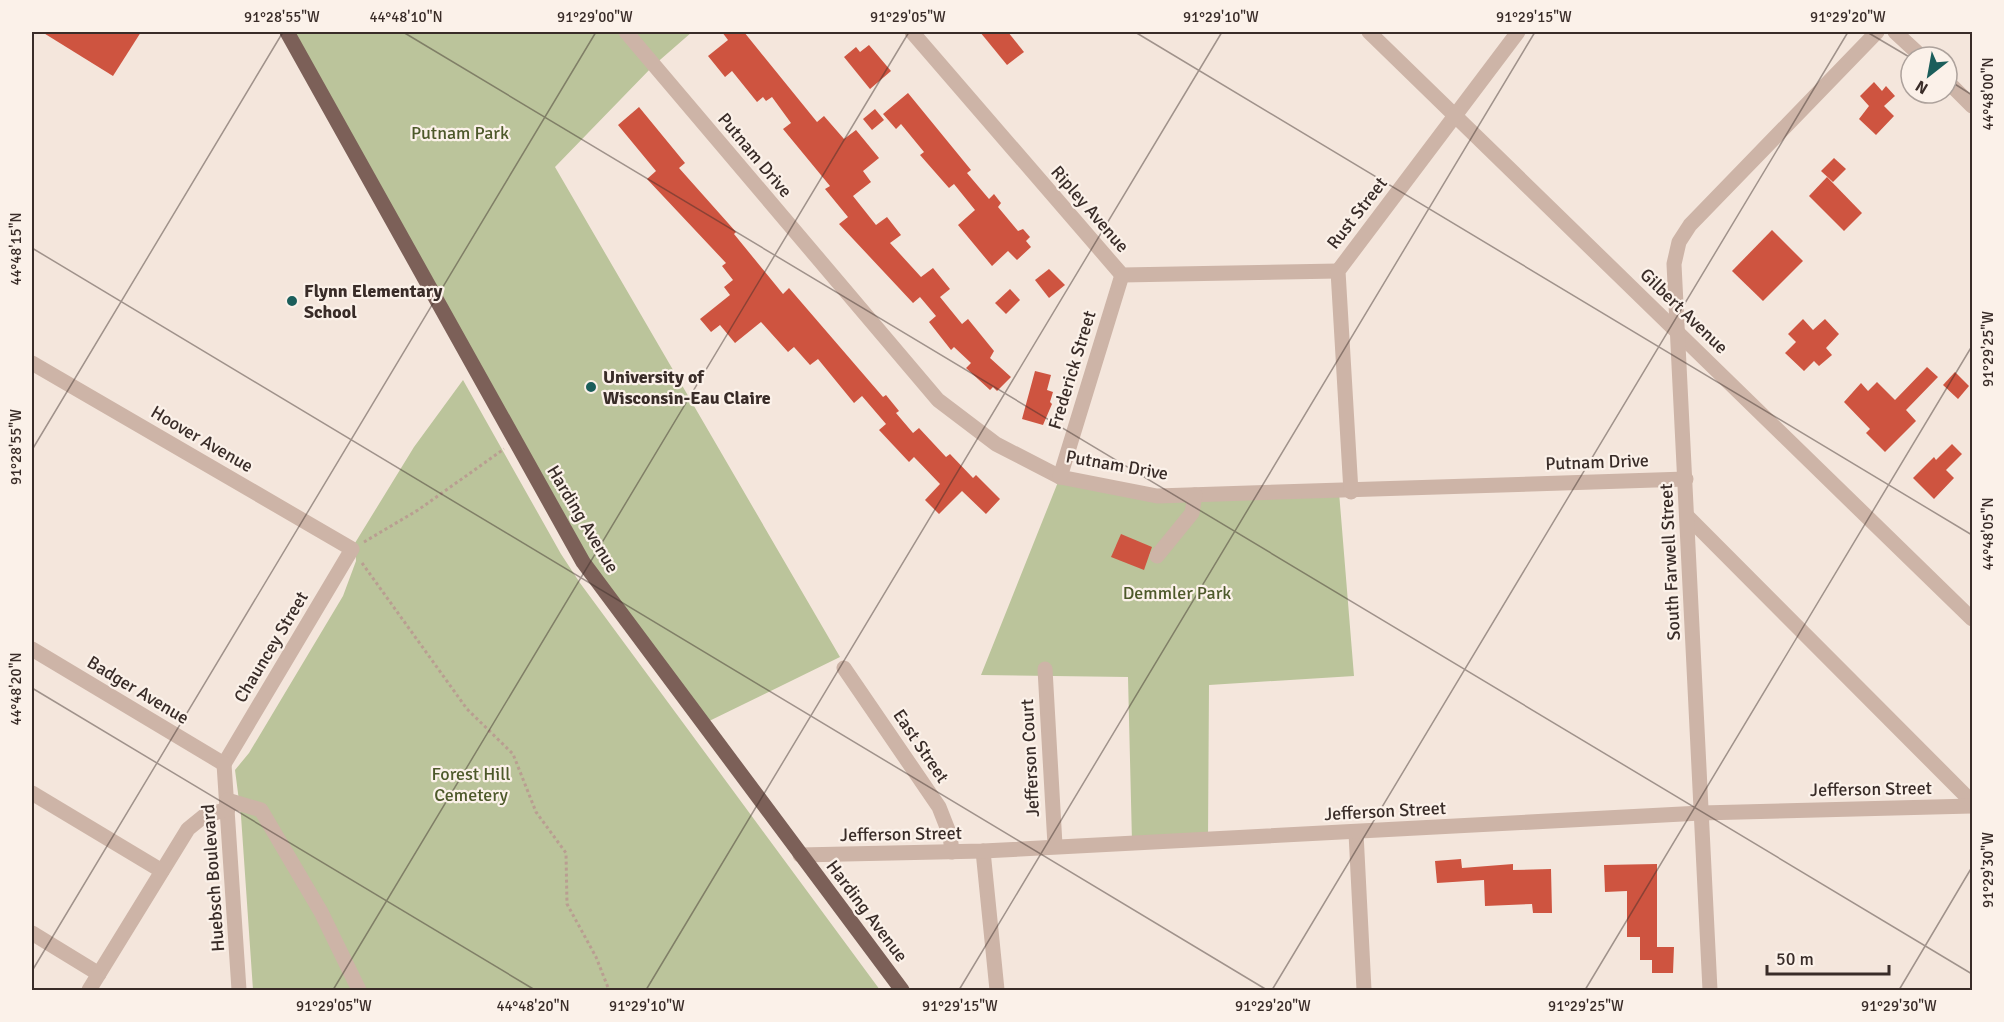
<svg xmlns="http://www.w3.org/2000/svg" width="2004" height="1022" font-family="Signika,sans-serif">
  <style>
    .green { fill: #bbc49b }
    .building { fill: #ce5440 }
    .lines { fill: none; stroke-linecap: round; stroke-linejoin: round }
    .path { stroke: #b99e91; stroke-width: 3; stroke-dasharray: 3 3; stroke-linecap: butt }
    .minor { stroke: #cdb4a7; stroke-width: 15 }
    .major { stroke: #7c6058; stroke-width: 15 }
    .ticks { fill: none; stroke: #392c28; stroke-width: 1.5; stroke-opacity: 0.45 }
    .poi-dot { fill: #1b5e5b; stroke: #fbf1e9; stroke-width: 2 }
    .labels { text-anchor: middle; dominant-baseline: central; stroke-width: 4.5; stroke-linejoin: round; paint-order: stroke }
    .park-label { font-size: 18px; fill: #4d592a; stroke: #fbf1e9 }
    .street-label { font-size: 18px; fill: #392c28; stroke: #fbf1e9 }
    .poi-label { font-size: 18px; font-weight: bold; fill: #392c28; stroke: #fbf1e9; text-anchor: start }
    .neatline { fill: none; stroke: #392c28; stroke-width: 2 }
    .ticks-label { font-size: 15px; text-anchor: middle; fill: #392c28 }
  </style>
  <rect width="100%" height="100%" fill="#f4e6dc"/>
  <!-- green -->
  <g class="green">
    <path d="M287 32H692L653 66 555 167 840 657 703 724 583 562Z"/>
    <path d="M463 380 561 554 580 583 880 990H253L241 816 235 770 249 753 343 596 356 561 355 543 414 447Z"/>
    <path d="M1060 477 1157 496 1339 492 1354 676 1209 685 1208 839 1132 842 1128 677 981 675Z"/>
  </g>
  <!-- building -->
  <g class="building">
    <path d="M42 32H141L113 76Z"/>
    <path d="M722 32H744L817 122 824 116 844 139 856 130 879 158 863 171 871 182 853 196 876 225 887 217 901 235 890 243 921 277 933 268 950 289 940 297 962 324 968 319 994 351 990 358 1011 377 997 391 993 387 990 390 966 368 971 363 954 347 951 350 929 322 936 316 920 297 913 303 839 224 848 217 825 189 830 186 783 129 791 123 772 97 766 101 763 97 757 102 732 71 725 77 708 56 728 40Z"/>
    <path d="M980 32H1008L1024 52 1007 65Z"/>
    <path d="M869 45 891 71 870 89 844 57 856 47 860 52Z"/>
    <path d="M1874 82 1882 91 1886 86 1895 96 1884 106 1894 116 1876 135 1859 119 1869 106 1860 96Z"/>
    <path d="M908 93 971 170 967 173 989 199 994 194 1001 203 998 207 1018 231 1023 229 1030 237 1026 241 1031 247 1017 260 1008 251 992 266 958 225 975 210 954 184 949 188 920 155 924 152 901 124 896 129 883 114Z"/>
    <path d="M639 107 685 163 679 168 736 232 734 234 783 294 789 288 883 397 886 395 899 411 896 413 913 433 919 428 946 457 950 454 973 478 976 475 1000 499 986 514 962 491 939 514 925 500 940 484 914 457 909 462 879 430 886 424 862 396 854 403 818 359 810 365 794 347 788 352 761 322 735 343 720 325 711 332 700 319 730 295 724 287 733 280 722 266 726 263 647 179 656 171 618 125Z"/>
    <path d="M875 109 884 120 872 130 863 119Z"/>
    <path d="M1834 158 1846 169 1833 182 1821 171Z"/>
    <path d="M1827 177 1862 213 1844 231 1809 196Z"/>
    <path d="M1772 230 1803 261 1763 301 1732 271Z"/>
    <path d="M1049 269 1065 285 1049 298 1035 280Z"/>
    <path d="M1010 289 1020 300 1006 314 995 303Z"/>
    <path d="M1803 319 1813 330 1825 319 1839 334 1826 348 1832 355 1819 366 1814 361 1804 371 1785 353 1796 342 1788 334Z"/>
    <path d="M1927 367 1938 377 1906 410 1916 421 1885 452 1866 433 1870 429 1844 402 1861 383 1868 391 1877 382 1895 400Z"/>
    <path d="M1035 371 1051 375 1047 390 1053 392 1050 402 1052 404 1043 425 1022 419Z"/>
    <path d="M1955 372 1969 386 1958 399 1943 385Z"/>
    <path d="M1952 444 1962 454 1946 470 1954 478 1934 499 1913 478 1934 457 1936 460Z"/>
    <path d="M1121 534 1152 547 1144 570 1111 557Z"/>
    <path d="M1461 859 1462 868 1513 864V870L1551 869 1552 913H1533L1532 904 1485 906 1484 880 1437 883 1435 861Z"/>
    <path d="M1657 864V947H1674L1673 973H1652V960H1640V937H1627V891L1605 892 1604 865Z"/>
  </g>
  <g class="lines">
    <!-- path -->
    <g class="path">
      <path d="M364 542 418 510 504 449"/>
      <path d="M362 563 467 709 513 754 536 812 566 853 567 904 596 957 609 990"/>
    </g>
    <!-- minor -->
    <g class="minor">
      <path d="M626 32 938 400 996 444 1060 477 1157 496 1686 479"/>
      <path d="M912 32 1122 275 1338 271"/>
      <path d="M1369 32 1972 619"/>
      <path d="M1895 32 1922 57"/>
      <path d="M1947 81 1972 106"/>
      <path d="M32 363 352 549 224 764"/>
      <path d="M1060 477 1122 275"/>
      <path d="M1351 492 1338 271 1518 32"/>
      <path d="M1687 516 1972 802"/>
      <path d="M1157 556 1192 513 1195 495"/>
      <path d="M32 649 224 764"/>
      <path d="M844 668 939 807 950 835 952 852"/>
      <path d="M1045 669 1055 845"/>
      <path d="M224 764 239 990"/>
      <path d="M32 793 162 871"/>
      <path d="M227 800 261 810 321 912 359 990"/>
      <path d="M1356 833 1364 990"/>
      <path d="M983 851 997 990"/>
      <path d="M800 855 983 851 1701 813 1972 806"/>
      <path d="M32 933 99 974"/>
      <path d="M89 990 188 829 204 816 228 809"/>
      <path d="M1710 990 1674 264 1679 242 1690 225 1877 32"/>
    </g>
    <!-- major -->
    <path class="major" d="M287 32 583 562 902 990"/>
  </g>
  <!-- ticks -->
  <path class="ticks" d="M403 32 1972 974M1135 32 1972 535M1867 32 1911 58M1947 79 1972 95M32 248 1267 990M32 450 283 32M32 688 535 990M32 971 596 32M333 990 909 32M646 990 1222 32M959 990 1535 32M1272 990 1848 32M1585 990 1972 346M1899 990 1972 867"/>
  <!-- markers -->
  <g class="poi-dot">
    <circle cx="292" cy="301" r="6"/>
    <circle cx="591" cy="387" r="6"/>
  </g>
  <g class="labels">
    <!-- park labels -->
    <g class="park-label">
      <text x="460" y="133">Putnam Park</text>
      <text x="1177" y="593">Demmler Park</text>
      <text x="471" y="774">Forest Hill<tspan x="471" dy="21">Cemetery</tspan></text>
    </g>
    <!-- street labels -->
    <g class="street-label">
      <text transform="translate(755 155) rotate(50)">Putnam Drive</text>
      <text transform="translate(1090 209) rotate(49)">Ripley Avenue</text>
      <text transform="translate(1357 213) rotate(-52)">Rust Street</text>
      <text transform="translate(1684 311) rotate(44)">Gilbert Avenue</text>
      <text transform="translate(1072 370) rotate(-73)">Frederick Street</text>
      <text transform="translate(202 439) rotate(30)">Hoover Avenue</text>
      <text transform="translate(1597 462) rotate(-2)">Putnam Drive</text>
      <text transform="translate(1117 465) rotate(10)">Putnam Drive</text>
      <text transform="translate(583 519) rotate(59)">Harding Avenue</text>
      <text transform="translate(1670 562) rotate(-93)">South Farwell Street</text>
      <text transform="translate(271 647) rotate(-59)">Chauncey Street</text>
      <text transform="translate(138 690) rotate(31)">Badger Avenue</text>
      <text transform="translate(921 746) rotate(56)">East Street</text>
      <text transform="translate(1030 758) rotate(-93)">Jefferson Court</text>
      <text transform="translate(1871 789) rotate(-1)">Jefferson Street</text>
      <text transform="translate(1385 811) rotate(-3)">Jefferson Street</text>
      <text transform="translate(901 834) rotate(-1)">Jefferson Street</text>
      <text transform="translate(213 878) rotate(-94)">Huebsch Boulevard</text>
      <text transform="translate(867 911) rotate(53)">Harding Avenue</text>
    </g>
    <!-- poi labels -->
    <g class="poi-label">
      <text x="304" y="291">Flynn Elementary<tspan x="304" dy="21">School</tspan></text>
      <text x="603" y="377">University of<tspan x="603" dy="21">Wisconsin-Eau Claire</tspan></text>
    </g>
  </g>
  <!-- border -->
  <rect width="2004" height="1022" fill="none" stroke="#fbf1e9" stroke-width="66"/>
  <!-- north arrow -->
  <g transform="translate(1929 75) rotate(211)"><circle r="28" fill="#fbf1e9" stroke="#ada29c" stroke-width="1.5"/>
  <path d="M0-4.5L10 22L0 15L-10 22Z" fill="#1b5e5b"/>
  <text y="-9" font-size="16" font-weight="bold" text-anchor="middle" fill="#392c28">N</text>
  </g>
  <!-- scale -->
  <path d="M1767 965v9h122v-9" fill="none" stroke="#392c28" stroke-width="3"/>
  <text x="1776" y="965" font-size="18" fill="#392c28" stroke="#fbf1e9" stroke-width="4.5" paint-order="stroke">50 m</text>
  <rect x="33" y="33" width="1938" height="956" class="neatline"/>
  <g class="ticks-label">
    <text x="282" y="22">91°28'55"W</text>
    <text x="406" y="22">44°48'10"N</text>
    <text x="595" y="22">91°29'00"W</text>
    <text x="908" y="22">91°29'05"W</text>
    <text x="1221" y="22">91°29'10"W</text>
    <text x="1534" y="22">91°29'15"W</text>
    <text x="1848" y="22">91°29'20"W</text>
    <text transform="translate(1988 94) rotate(-90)" y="5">44°48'00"N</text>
    <text transform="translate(16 249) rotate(-90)" y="5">44°48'15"N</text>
    <text transform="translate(1988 349) rotate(-90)" y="5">91°29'25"W</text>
    <text transform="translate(16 447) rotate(-90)" y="5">91°28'55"W</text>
    <text transform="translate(1988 534) rotate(-90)" y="5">44°48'05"N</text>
    <text transform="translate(16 689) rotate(-90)" y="5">44°48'20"N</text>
    <text transform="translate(1988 870) rotate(-90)" y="5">91°29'30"W</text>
    <text x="334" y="1011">91°29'05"W</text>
    <text x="533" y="1011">44°48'20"N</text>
    <text x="647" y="1011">91°29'10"W</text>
    <text x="960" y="1011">91°29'15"W</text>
    <text x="1273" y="1011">91°29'20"W</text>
    <text x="1586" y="1011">91°29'25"W</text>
    <text x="1899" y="1011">91°29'30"W</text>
  </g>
</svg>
